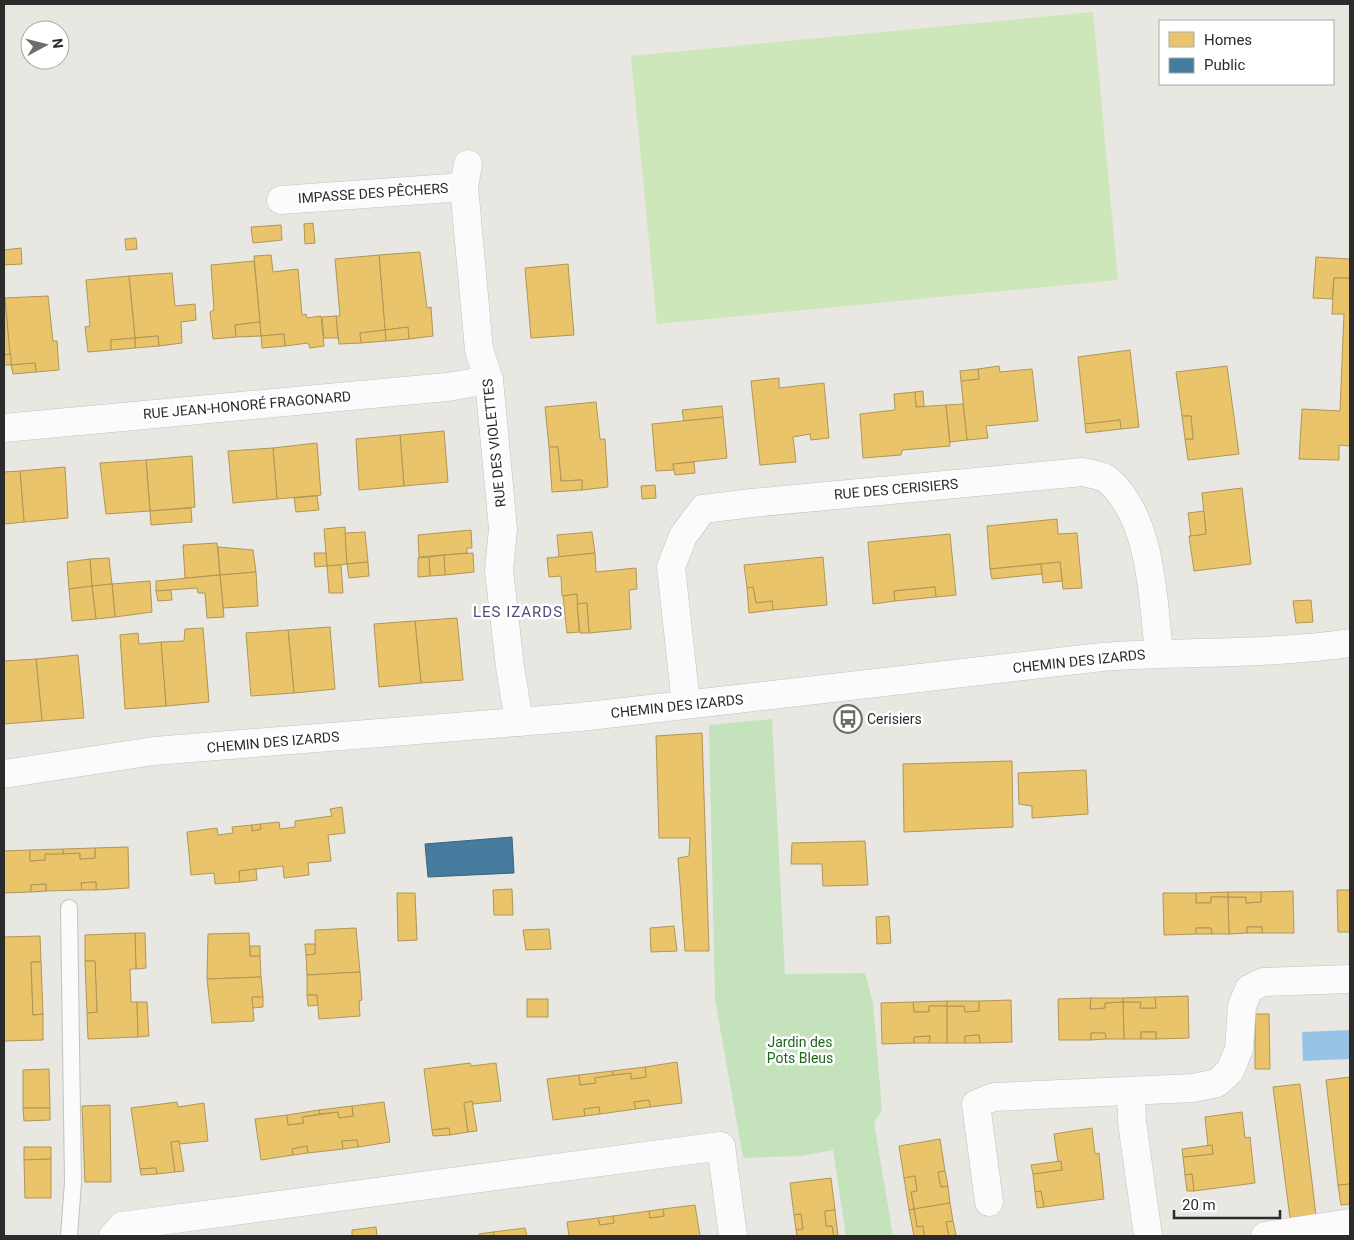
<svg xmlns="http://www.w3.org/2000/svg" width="1354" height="1240" font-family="Roboto,sans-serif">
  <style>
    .green { fill: #c4e3bc }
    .pitch { fill: #cde6ba }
    .water { fill: #98c3e7 }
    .homes { fill: #e9c46a; stroke: #b09657 }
    .public { fill: #457b9d; stroke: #3d637b }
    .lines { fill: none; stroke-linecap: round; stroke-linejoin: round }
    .lane-casing { stroke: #c2c2c2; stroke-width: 18 }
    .street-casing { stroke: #c2c2c2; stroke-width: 29 }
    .secondary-casing { stroke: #c2c2c2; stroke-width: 29 }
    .lane { stroke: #fcfbfb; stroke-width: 16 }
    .street { stroke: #fcfbfb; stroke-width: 28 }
    .secondary { stroke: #fcfbfb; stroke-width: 28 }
    .labels { text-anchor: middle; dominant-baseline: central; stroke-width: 5; stroke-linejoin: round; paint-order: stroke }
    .street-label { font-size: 14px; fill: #2b2b2b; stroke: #fff }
    .poi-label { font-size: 14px; fill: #2b2b2b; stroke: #fff; text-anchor: start }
    .park-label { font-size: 14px; fill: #1f651e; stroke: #fff }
    .neighbourhood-label { font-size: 15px; letter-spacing: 1px; fill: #4e4d7a; stroke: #fff }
  </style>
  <rect width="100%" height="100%" fill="#e8e7e2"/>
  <!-- green -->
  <path class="green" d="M772 719 785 974 865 973 873 1003 882 1110 874 1123 893 1236H846L833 1150 801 1156 743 1158 715 999 709 725Z"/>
  <!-- pitch -->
  <path class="pitch" d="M1093 12 1118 280 657 324 631 56Z"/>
  <!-- water -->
  <path class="water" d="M1350 1030V1059L1303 1061 1302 1032Z"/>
  <!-- homes -->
  <g class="homes">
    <path d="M313 223 315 243 305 244 304 224Z"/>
    <path d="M281 225 282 240 253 243 251 227Z"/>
    <path d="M136 238 137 249 126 250 125 239Z"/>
    <path d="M21 248 22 264 4 265V250Z"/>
    <path d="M420 252 427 308 431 307 433 336 409 339 408 327 385 330 379 255Z"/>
    <path d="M271 255 273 272 298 269 302 315 306 314 307 318 321 316 324 346 310 348 308 343 285 346 284 334 261 336 254 256Z"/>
    <path d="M379 255 385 330 360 333 361 343 339 344 336 316H340L335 259Z"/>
    <path d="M1316 257 1350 259V278H1334L1332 299 1313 298Z"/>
    <path d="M254 261 260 322 235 325 236 337 213 339 210 312 214 310 211 265Z"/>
    <path d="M568 264 574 335 531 338 525 268Z"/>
    <path d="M172 273 175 306 195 304 196 320 181 322 182 343 159 346 158 336 135 338 129 276Z"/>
    <path d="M129 276 135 338 111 340V350L88 352 85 327 90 326 86 280Z"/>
    <path d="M1334 278H1350V446L1339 445V460L1299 459 1302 409 1340 411 1344 314H1332Z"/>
    <path d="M4 291 11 354 4 355Z"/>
    <path d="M48 296 53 341H57L59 370 36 372 35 363 11 365 5 298Z"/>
    <path d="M336 316 338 338H324L322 317Z"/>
    <path d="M260 322 261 336 236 337 235 325Z"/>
    <path d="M408 327 409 339 386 341 385 330Z"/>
    <path d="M385 330 386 341 361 343 360 333Z"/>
    <path d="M284 334 285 346 262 348 261 336Z"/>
    <path d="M158 336 159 346 135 348V338Z"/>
    <path d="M135 338V348L111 350V340Z"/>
    <path d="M1130 350 1139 427 1121 429 1120 420 1085 424 1078 357Z"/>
    <path d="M11 354V365H4V355Z"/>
    <path d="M35 363 36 372 13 374 11 365Z"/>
    <path d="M999 366 1000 372 1032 369 1038 421 986 426 988 438 967 440 961 381 979 379 978 369Z"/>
    <path d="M1227 366 1239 454 1188 460 1185 439H1193L1191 416H1182L1176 372Z"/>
    <path d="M978 369 979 379 961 381 960 371Z"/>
    <path d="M779 378V388L824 383 829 438 811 440 810 434 793 437 796 462 760 465 751 381Z"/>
    <path d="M923 391 924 407H916L915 392Z"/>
    <path d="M915 392 916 407 946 405 950 446 902 450 901 455 863 458 860 414 895 410 894 394Z"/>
    <path d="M596 402 600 439H605L608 487 582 490V480L561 481 558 447H549L545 407Z"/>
    <path d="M963 404 967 440 950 442 946 405Z"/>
    <path d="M722 406 723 417 684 421 682 410Z"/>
    <path d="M1182 416H1191L1193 439H1185Z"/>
    <path d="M723 417 727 458 673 464 674 470 656 471 652 424Z"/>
    <path d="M1120 420 1121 429 1086 433 1085 424Z"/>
    <path d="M444 431 448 482 404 486 400 435Z"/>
    <path d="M400 435 404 486 359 490 356 439Z"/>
    <path d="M317 443 321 495 277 499 273 448Z"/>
    <path d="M549 447H558L561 481 582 480V490L552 492Z"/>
    <path d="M273 448 277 499 233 503 228 451Z"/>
    <path d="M192 456 195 507 150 511 146 460Z"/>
    <path d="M146 460 150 511 106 514 100 463Z"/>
    <path d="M694 462 695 473 675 475 673 464Z"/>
    <path d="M65 467 68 518 24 522 20 471Z"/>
    <path d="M20 471 24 522 4 524V472Z"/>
    <path d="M655 485 656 498 642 499 641 486Z"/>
    <path d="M1242 488 1251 564 1194 571 1189 536 1206 534 1202 493Z"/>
    <path d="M317 496 319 510 296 512 294 498Z"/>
    <path d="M191 508 192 522 151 525 150 511Z"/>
    <path d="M1204 511 1206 534 1191 536 1188 513Z"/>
    <path d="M1057 519 1058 534 1077 533 1082 588 1063 589 1060 562 990 569 987 526Z"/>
    <path d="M345 527 347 564 327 566 324 529Z"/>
    <path d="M471 530 472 548H467V553L419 557 418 535Z"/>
    <path d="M365 532 368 562 347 564 345 533Z"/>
    <path d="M592 532 595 553 559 557 557 535Z"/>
    <path d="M950 534 956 595 936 597 935 587 894 591 895 601 873 604 868 542Z"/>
    <path d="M217 543 220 575 185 578 183 545Z"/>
    <path d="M218 547 253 550 256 572 220 575Z"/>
    <path d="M314 553H326L327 566 315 567Z"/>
    <path d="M473 553 474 572 445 575 444 555Z"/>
    <path d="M595 553 596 572 636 568 637 589 629 590 631 629 589 633 587 603 577 604V594L562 596 561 576 549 577 547 558Z"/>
    <path d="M444 555 445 575 430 576 429 557Z"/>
    <path d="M429 557 430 576 418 577V558Z"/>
    <path d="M823 557 827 605 773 610 772 601 756 603 753 587 747 588 744 565Z"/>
    <path d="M109 558 112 584 92 586 90 559Z"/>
    <path d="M90 559 92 586 69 589 67 562Z"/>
    <path d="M368 562 369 576 349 578 347 564Z"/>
    <path d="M1060 562 1062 581 1043 583 1041 564Z"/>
    <path d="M1041 564 1042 574 992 579 990 569Z"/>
    <path d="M341 565 343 593H329L327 566Z"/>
    <path d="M256 572 258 606 223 608 220 575Z"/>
    <path d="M220 575 224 617 207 618 205 593H198L197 588 156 591V581Z"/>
    <path d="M150 581 152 612 115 617 112 584Z"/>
    <path d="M112 584 115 617 96 619 92 586Z"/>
    <path d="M92 586 96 619 72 621 69 589Z"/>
    <path d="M753 587 756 603 772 601 773 610 749 613 747 588Z"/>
    <path d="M935 587 936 597 895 601 894 591Z"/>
    <path d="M171 590 172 600 158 601 156 591Z"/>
    <path d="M577 594 579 632 567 633 563 596Z"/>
    <path d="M1311 600 1313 622 1296 623 1293 601Z"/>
    <path d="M587 603 589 633H580L577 604Z"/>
    <path d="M457 618 463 680 421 683 415 621Z"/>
    <path d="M415 621 421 683 379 687 374 624Z"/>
    <path d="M330 627 335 689 294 693 288 630Z"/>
    <path d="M203 628 209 702 166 706 161 642 184 641 185 629Z"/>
    <path d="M288 630 294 693 251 696 246 633Z"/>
    <path d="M138 633 139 644 161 642 166 706 125 709 120 635Z"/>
    <path d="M78 655 84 718 42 721 36 659Z"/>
    <path d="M36 659 42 721 4 724V661Z"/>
    <path d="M702 733 709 951H685L678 858 689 856 690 838H659L656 736Z"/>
    <path d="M1012 761 1013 827 904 832 903 764Z"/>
    <path d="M1086 770 1088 814 1032 818V806L1019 804 1018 773Z"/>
    <path d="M342 807 345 833 328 835 331 861 308 863 309 875 284 878 283 866 239 871 240 882 215 884 214 873 191 875 187 832 217 828 218 835 233 833 232 827 252 825V831L261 829 260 824 279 822 280 829 295 827V821L332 816 330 809Z"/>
    <path d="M260 824 261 829 252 831V825Z"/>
    <path d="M865 841 868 885 823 886 822 864H791L792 843Z"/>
    <path d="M128 847 129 888 96 890V882L81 883 82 890 46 891V884L31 885V892L4 893V851L30 850V861L45 860V854L80 853V859L95 858V848Z"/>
    <path d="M95 848V858L80 859V853L63 854V849Z"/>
    <path d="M63 849V854H45V860L30 861V850Z"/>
    <path d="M256 869 257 880 240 882 239 871Z"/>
    <path d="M96 882V890H82L81 883Z"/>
    <path d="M46 884V891L31 892V885Z"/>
    <path d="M512 889 513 915H494L493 890Z"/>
    <path d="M1337 890H1350V932H1338Z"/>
    <path d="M1293 891 1294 933H1262V927H1247V933L1229 934 1228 897H1246V903L1261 902V892Z"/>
    <path d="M1228 892H1261V902L1246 903V897H1228Z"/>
    <path d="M1228 892V897H1211V903H1196V893Z"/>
    <path d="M397 893H415L417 940 398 941Z"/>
    <path d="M1163 893H1196V903H1211V897H1228L1229 934H1212L1211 928H1196V934L1164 935Z"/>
    <path d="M889 916 891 943 877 944 876 917Z"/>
    <path d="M674 926 677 951 651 952 650 928Z"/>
    <rect x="1247" y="927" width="15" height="6"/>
    <path d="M356 928 360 972 307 975 306 955 315 954V930Z"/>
    <path d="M1196 928H1211L1212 934H1196Z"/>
    <path d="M549 929 551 949 526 950 523 930Z"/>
    <path d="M135 933H145L146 968 136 969Z"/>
    <path d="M135 933 136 969H130L131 1002H137L138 1037 88 1039 87 1013 97 1012 95 961H85V935Z"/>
    <path d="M249 933 250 956H260L261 977 207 979 208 934Z"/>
    <path d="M40 936 41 962H31L33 1015 43 1014V1040L4 1041V937Z"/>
    <path d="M305 944H315V954L306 955Z"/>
    <rect x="250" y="946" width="10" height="10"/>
    <path d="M85 961H95L97 1012 87 1013Z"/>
    <path d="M31 962H41L43 1014 33 1015Z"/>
    <path d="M360 972 362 1000 359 1001 360 1016 319 1019 317 995H307V975Z"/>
    <path d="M261 977 263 997H252L254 1021 212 1023 207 979Z"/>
    <path d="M307 995H317L318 1005 308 1006Z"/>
    <path d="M1188 996 1189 1038 1156 1039V1032H1141V1039H1124L1123 1002H1141L1140 1008H1156L1155 997Z"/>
    <path d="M252 997H263V1007L253 1008Z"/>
    <path d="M1155 997 1156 1008H1140L1141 1002H1123V998Z"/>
    <path d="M1091 998 1090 1009 1105 1008V1003L1123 1002 1124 1039H1106L1105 1033H1091V1040H1059L1058 999Z"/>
    <path d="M1091 998H1123V1002L1105 1003V1008L1090 1009Z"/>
    <rect x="527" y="999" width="21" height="18"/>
    <path d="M1011 1000 1012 1042 980 1043 979 1035 965 1036V1043H947V1006H964L965 1012 979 1011V1001Z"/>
    <path d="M947 1001V1006H929V1012H914L913 1002Z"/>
    <path d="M947 1001H979V1011L965 1012 964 1006H947Z"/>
    <path d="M137 1002H147L149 1036 138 1037Z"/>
    <path d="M913 1002 914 1012H929V1006H947V1043H929L930 1036 914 1037V1043L882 1044 881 1003Z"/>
    <path d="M1255 1014H1269L1270 1069H1255Z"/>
    <rect x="1141" y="1032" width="15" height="7"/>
    <path d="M1091 1033H1105L1106 1039 1091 1040Z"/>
    <path d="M979 1035 980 1043H965V1036Z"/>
    <path d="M930 1036 929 1043H914V1037Z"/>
    <path d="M677 1062 682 1103 650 1107 649 1100 634 1102 636 1109 600 1114 599 1107 584 1109 585 1116 553 1120 547 1079 579 1075 580 1085 596 1083 594 1078 613 1075 631 1073V1079L646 1077 645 1067Z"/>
    <path d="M470 1063 471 1066 496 1063 501 1101 473 1104 472 1101 464 1103 468 1132 450 1135 449 1128 432 1130 424 1069Z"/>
    <path d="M645 1067 646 1077 631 1079V1073L613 1075 612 1071Z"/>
    <path d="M49 1069 50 1108H23V1070Z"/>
    <path d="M612 1071 613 1075 594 1078 596 1083 580 1085 579 1075Z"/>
    <path d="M1350 1077V1184L1338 1185 1326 1080Z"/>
    <path d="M1300 1084 1316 1215 1290 1218 1273 1087Z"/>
    <path d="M649 1100 650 1107 636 1109 634 1102Z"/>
    <path d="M472 1101 477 1131 468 1132 464 1103Z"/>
    <path d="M177 1102 178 1107 204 1103 208 1141 180 1144 179 1141 171 1142 175 1172 157 1174 156 1168 140 1169 131 1108Z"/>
    <path d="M384 1102 390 1142 358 1147 357 1140 342 1141 343 1149 308 1153 307 1146 292 1149 293 1155 261 1160 255 1119 287 1115 288 1125 304 1123 302 1117 338 1112 339 1118 353 1116 352 1106Z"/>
    <path d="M110 1105 111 1182H85L82 1106Z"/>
    <path d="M352 1106 353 1116 339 1118 338 1112 320 1114 319 1110Z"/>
    <path d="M599 1107 600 1114 585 1116 584 1109Z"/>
    <path d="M23 1108H50V1120L24 1121Z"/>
    <path d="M319 1110 320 1114 302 1117 304 1123 288 1125 287 1115Z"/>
    <path d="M1242 1112 1245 1138 1250 1137 1255 1183 1194 1191 1192 1174 1185 1175 1183 1157 1213 1154 1212 1145 1208 1146 1205 1117Z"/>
    <path d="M449 1128 450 1135 433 1136 432 1130Z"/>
    <path d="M1092 1128 1095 1154 1099 1153 1104 1199 1044 1207 1041 1191 1035 1192 1033 1174 1062 1170 1061 1161 1058 1162 1054 1134Z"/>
    <path d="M940 1139 945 1171 938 1172 941 1187 948 1186 950 1203 914 1209 911 1192 917 1191 915 1176 904 1178 899 1146Z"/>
    <path d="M357 1140 358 1147 343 1149 342 1141Z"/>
    <path d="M179 1141 184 1171 175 1172 171 1142Z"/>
    <path d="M1212 1145 1213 1154 1183 1157 1182 1149Z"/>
    <path d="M307 1146 308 1153 293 1155 292 1149Z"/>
    <path d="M24 1147H51V1159L24 1160Z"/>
    <path d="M51 1159V1198H25L24 1160Z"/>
    <path d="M1061 1161 1062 1170 1033 1174 1031 1165Z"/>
    <path d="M156 1168 157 1174 141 1175 140 1169Z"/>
    <path d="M945 1171 948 1186 941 1187 938 1172Z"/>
    <path d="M1192 1174 1194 1191H1187L1185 1175Z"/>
    <path d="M915 1176 917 1191 911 1192 914 1209 909 1210 904 1178Z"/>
    <path d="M831 1178 835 1210 825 1211 826 1226H832L834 1236H797L796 1230 803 1229 801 1214 794 1215 790 1183Z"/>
    <path d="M1350 1184V1204L1341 1205 1338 1185Z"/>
    <path d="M1041 1191 1044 1207 1037 1208 1035 1192Z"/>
    <path d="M950 1203 953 1221 946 1222 949 1236H924L923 1226 917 1227 914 1209Z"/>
    <path d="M695 1205 700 1236H569L567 1222 598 1218 600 1225 614 1223 613 1216 649 1211 650 1218 664 1216 663 1209Z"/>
    <path d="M663 1209 664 1216 650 1218 649 1211Z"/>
    <path d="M914 1209 917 1227 923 1226 924 1236H914L909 1210Z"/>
    <path d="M835 1210 838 1236H834L832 1226H826L825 1211Z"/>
    <path d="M801 1214 803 1229 796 1230 794 1215Z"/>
    <path d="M613 1216 614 1223 600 1225 598 1218Z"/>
    <path d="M953 1221 956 1235 949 1236 946 1222Z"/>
    <path d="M376 1227 377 1236H352V1230Z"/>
    <path d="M525 1228 527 1236H494L493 1232Z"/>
    <path d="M493 1232 494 1236H479V1234Z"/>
  </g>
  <!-- public -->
  <path class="public" d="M512 837 514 873 428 877 425 844Z"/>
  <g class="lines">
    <defs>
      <path id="lane" d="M69 1236 73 1182 69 908"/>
      <g id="street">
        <path d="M468 164 464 187 479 350 489 380 503 529 499 570 510 667 519 722"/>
        <path d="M281 200 464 187"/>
        <path d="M4 428 447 387 489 380"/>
        <path d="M686 704 671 567 683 536 703 509 752 503 1083 472C1090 474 1102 475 1108 480 1152 518 1153 599 1159 653"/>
        <path d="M1131 1092 1132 1122 1148 1236"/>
        <path d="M989 1202 976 1104 994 1097 1193 1088 1217 1083 1230 1071 1239 1049 1242 1006 1249 989 1263 982 1350 979"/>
        <path d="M113 1236 122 1226 721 1146 733 1236"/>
        <path d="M1265 1236 1350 1223"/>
      </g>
      <path id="secondary" d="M4 774 154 751 580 717 1102 657C1185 651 1268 655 1350 643"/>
    </defs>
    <!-- lane casing -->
    <use href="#lane" class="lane-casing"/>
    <!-- street casing -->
    <use href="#street" class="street-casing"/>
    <!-- secondary casing -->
    <use href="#secondary" class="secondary-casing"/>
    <!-- lane -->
    <use href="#lane" class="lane"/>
    <!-- street -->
    <use href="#street" class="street"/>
    <!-- secondary -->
    <use href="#secondary" class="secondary"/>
  </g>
  <!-- icons -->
  <defs>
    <symbol id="bus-ring" viewBox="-11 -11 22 22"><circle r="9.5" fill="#fff" stroke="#6d6d6b" stroke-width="1.5"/><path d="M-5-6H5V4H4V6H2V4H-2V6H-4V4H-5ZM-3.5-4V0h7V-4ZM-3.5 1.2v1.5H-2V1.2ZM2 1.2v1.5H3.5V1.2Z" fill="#6d6d6b"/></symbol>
  </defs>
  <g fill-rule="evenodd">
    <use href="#bus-ring" x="832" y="703" width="32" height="32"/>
  </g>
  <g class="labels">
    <!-- street labels -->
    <g class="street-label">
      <text transform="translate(373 193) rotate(-4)">IMPASSE DES PÊCHERS</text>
      <text transform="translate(247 405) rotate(-5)">RUE JEAN-HONORÉ FRAGONARD</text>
      <text transform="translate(494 443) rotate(-96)">RUE DES VIOLETTES</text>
      <text transform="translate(896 489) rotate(-5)">RUE DES CERISIERS</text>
      <text transform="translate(1079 661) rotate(-6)">CHEMIN DES IZARDS</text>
      <text transform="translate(677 706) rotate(-6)">CHEMIN DES IZARDS</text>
      <text transform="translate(273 742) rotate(-5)">CHEMIN DES IZARDS</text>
    </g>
    <!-- poi labels -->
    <g class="poi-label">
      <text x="867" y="719">Cerisiers</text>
    </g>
    <!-- park labels -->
    <g class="park-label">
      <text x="800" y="1042">Jardin des<tspan x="800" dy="16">Pots Bleus</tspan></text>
    </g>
    <!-- neighbourhood labels -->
    <g class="neighbourhood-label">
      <text x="518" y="612">LES IZARDS</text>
    </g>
  </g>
  <!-- border -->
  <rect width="1354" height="1240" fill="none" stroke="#2b2b2b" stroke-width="10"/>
  <!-- legend -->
  <rect x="1159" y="20" width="175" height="65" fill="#ffffff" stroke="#aaaaaa"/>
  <rect x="1169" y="32" width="25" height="15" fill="#e9c46a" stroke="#aaaaaa"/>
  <text x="1204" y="45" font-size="15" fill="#2b2b2b">Homes</text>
  <rect x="1169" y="58" width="25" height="15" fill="#457b9d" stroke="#aaaaaa"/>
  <text x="1204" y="70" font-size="15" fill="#2b2b2b">Public</text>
  <!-- north arrow -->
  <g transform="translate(45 45) rotate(83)"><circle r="24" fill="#ffffff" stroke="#aaaaaa"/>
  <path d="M0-4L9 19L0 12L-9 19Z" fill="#6d6d6b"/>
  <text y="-8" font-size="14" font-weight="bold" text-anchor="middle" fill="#2b2b2b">N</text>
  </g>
  <!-- scale -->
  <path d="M1174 1210v8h106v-8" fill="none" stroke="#2b2b2b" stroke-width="2.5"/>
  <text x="1182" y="1210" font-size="15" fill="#2b2b2b" stroke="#ffffff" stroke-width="4" paint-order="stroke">20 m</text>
</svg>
